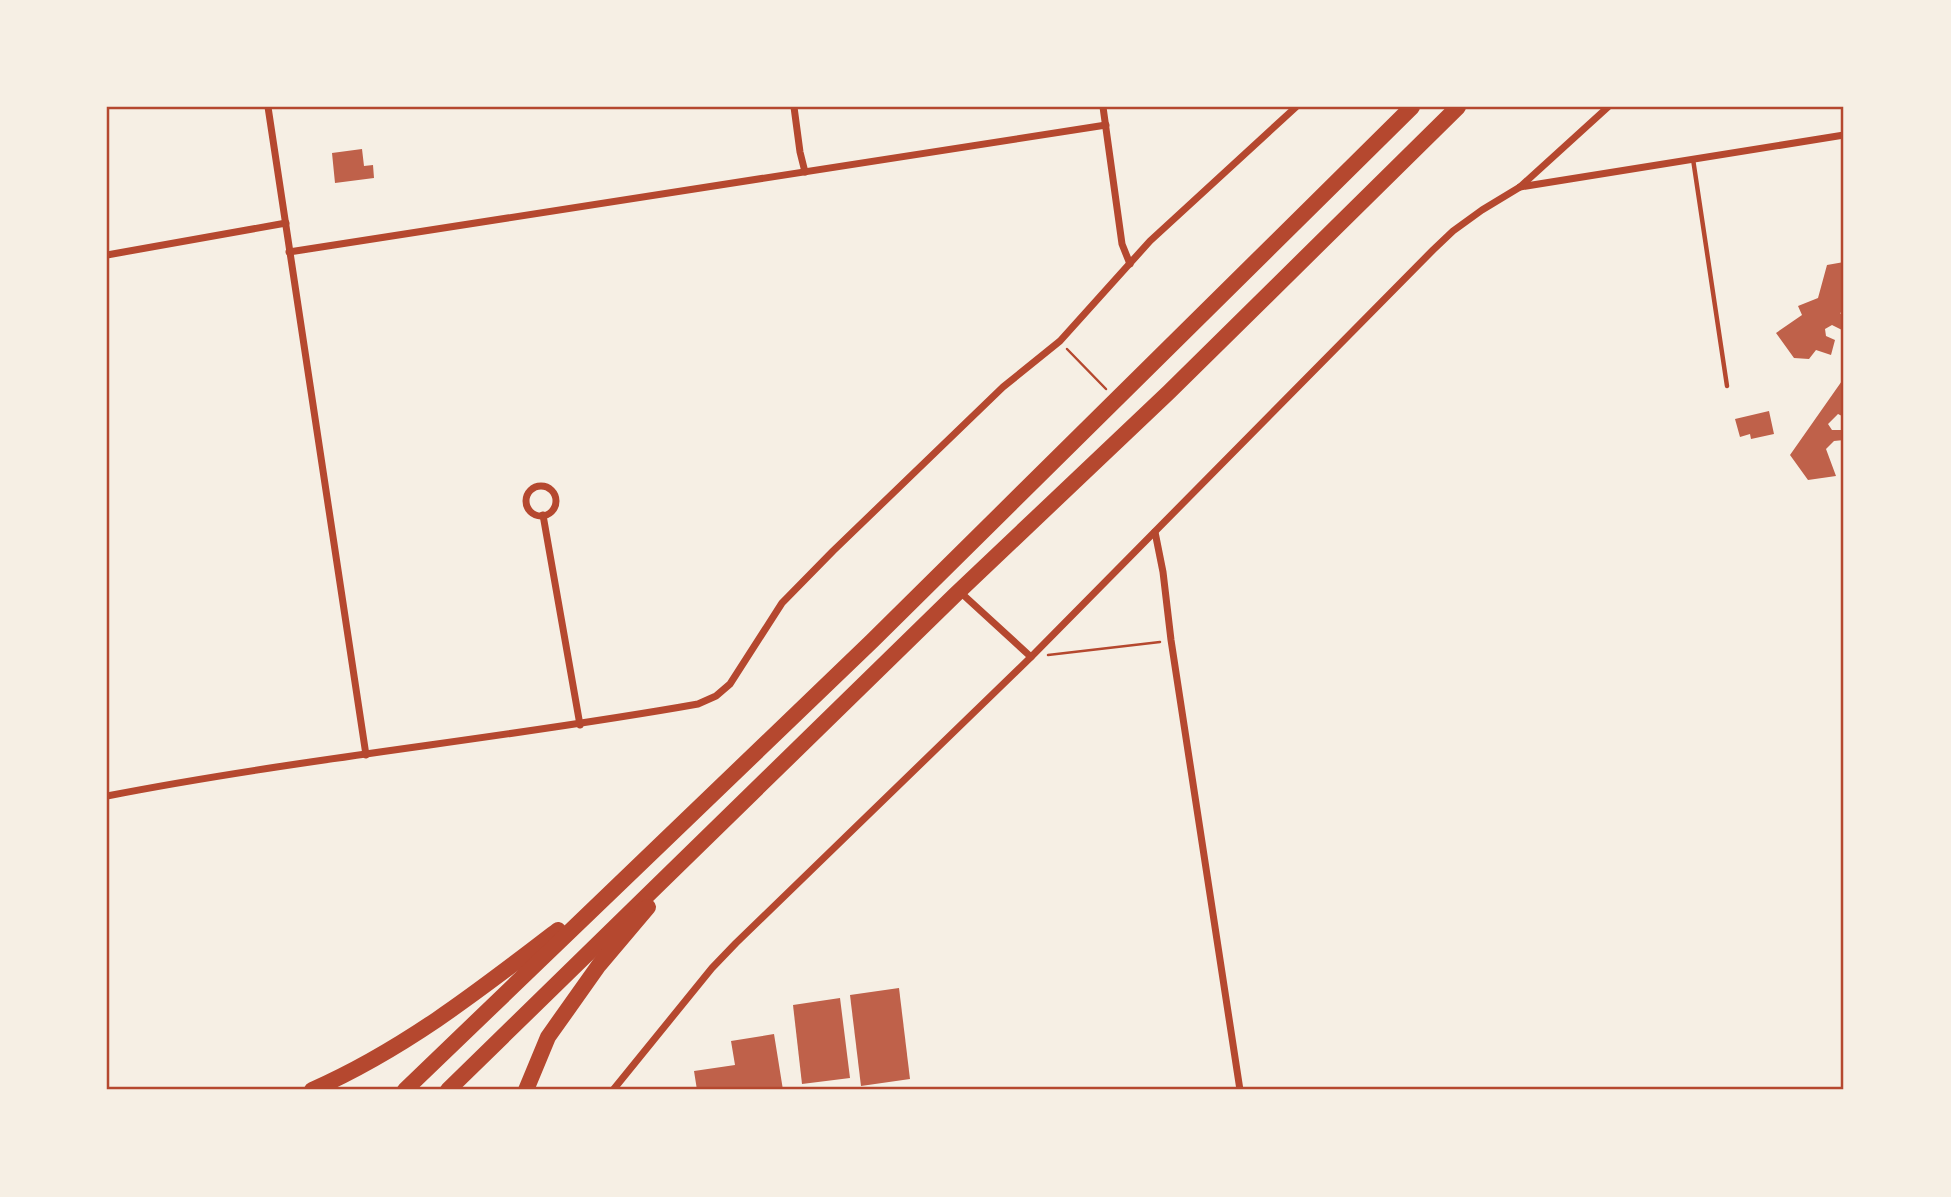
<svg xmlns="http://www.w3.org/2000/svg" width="1951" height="1197" font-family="'Work Sans',sans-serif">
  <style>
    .building { fill: #bf614a }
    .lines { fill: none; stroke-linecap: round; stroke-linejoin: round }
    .path { stroke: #b5482f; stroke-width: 2.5 }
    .service { stroke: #b5482f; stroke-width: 4.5 }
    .minor { stroke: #b5482f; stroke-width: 7 }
    .motorway { stroke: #b5482f; stroke-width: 16 }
    .neatline { fill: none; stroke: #b5482f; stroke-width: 2.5 }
  </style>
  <rect width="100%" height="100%" fill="#f6efe4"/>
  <!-- building -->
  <g class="building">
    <path d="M362 149 364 166 373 165 374 178 335 183 332 153Z"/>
    <path d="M1844 262V311L1840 313 1844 317V326L1842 330 1832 325 1825 329 1826 336 1835 340 1831 355 1816 350 1809 359 1794 358 1776 333 1802 315 1798 306 1818 298 1827 265Z"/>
    <path d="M1844 378V417L1838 414 1828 424 1832 430H1844V440L1834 441 1826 449 1836 476 1808 480 1790 455Z"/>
    <path d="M1769 411 1774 434 1751 439 1750 434 1740 437 1735 419Z"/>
    <path d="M899 988 910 1079 861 1086 850 995Z"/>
    <path d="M840 998 850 1078 802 1084 793 1005Z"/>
    <path d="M774 1034 783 1090H697L694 1071 735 1065 731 1041Z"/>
  </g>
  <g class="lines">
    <!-- path -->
    <g class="path">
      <path d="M1067 349 1106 389"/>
      <path d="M1048 655 1160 642"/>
    </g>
    <!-- service -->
    <path class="service" d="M1693 159 1727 386"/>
    <!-- minor -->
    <g class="minor">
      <path d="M268 107 366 755"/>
      <path d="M794 107 800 152 805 172"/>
      <path d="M1103 107 1122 244 1130 264"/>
      <path d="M1520 187 1844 135"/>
      <path d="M289 252 1106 125"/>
      <path d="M107 255 286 223"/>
      <circle cx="541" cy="501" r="15"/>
      <path d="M543 515 580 725"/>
      <path d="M1155 532 1163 572 1171 640 1240 1090"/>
      <path d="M959 591 1031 657"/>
      <path d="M107 796C302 758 502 739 698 704L716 696 730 684 782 603 833 551 1003 387 1060 341 1150 241 1296 107"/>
      <path d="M613 1090 712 968 736 943 1031 657 1433 250 1453 231 1482 210 1520 187 1608 107"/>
    </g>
    <!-- motorway -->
    <g class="motorway">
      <path d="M312 1090C403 1050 480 990 558 930"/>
      <path d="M405 1090 872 641 1412 107"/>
      <path d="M448 1090 955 595 1169 392 1458 107"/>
      <path d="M526 1090 548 1037 599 965 648 907"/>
    </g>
  </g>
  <!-- border -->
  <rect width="1951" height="1197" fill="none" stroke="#f6efe4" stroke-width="217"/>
  <rect x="108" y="108" width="1734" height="980" class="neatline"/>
</svg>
